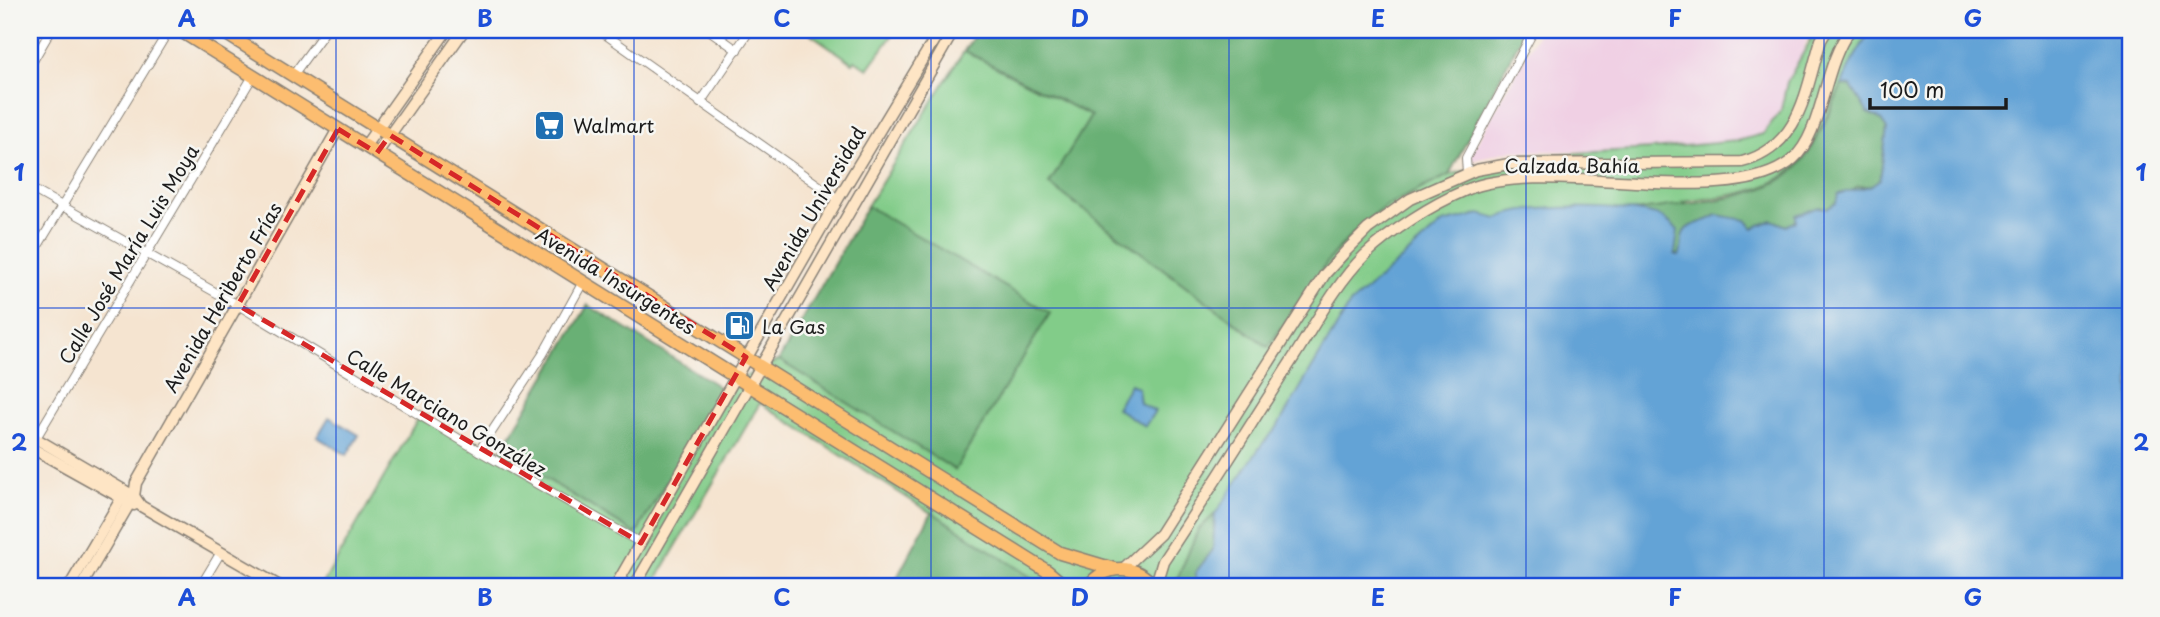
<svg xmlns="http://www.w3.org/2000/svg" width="2160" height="617" font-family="'Playpen Sans',sans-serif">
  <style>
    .built { fill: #f0d0e4 }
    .green { fill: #82cc89; stroke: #4f7452; stroke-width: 2; fill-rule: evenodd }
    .forest { fill: #69b075; stroke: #426648; stroke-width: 2 }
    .water { fill: #64a3d6; stroke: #406079; stroke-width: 2 }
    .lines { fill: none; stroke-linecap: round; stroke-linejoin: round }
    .street-casing { stroke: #888076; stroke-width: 10 }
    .secondary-casing { stroke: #888076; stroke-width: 13 }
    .primary-casing { stroke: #888076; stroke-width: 15 }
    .street { stroke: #fff; stroke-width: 8 }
    .secondary { stroke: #fee5c5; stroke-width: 10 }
    .primary { stroke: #fcbd6f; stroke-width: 12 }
    .marked { fill: none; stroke: #d62828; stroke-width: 5; stroke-dasharray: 14 9; stroke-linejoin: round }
    .grid { fill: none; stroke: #1d4ed8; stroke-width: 2; stroke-opacity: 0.55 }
    .labels { text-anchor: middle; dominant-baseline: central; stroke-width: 5; stroke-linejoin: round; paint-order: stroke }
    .poi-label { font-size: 19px; fill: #1c1c1c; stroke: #f6f6f2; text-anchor: start }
    .street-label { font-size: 19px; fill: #1c1c1c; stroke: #f6f6f2 }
    .neatline { fill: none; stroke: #1d4ed8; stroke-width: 2.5 }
    .grid-label { font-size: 23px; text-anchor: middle; font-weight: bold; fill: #1d4ed8 }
  </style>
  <rect width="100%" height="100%" fill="#f6f6f2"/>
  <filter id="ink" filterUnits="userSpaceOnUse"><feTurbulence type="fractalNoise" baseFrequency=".0143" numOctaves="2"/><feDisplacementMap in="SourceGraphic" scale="14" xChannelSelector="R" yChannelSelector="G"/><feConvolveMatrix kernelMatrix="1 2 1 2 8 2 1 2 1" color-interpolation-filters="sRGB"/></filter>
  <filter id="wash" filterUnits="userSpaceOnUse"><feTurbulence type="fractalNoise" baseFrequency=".00686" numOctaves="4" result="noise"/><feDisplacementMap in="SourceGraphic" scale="28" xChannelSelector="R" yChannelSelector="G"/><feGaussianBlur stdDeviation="1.57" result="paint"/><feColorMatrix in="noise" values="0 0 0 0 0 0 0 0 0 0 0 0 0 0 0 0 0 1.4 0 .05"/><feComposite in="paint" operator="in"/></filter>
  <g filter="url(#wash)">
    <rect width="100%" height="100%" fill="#f5e4d0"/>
    <!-- built -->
    <path class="built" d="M1540 30H1814L1806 42 1784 115 1761 139 1660 151H1509L1472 160 1469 157Z"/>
    <!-- green -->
    <g class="green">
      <path d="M814 30H889L894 33 868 69 855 60 853 63 811 34Z"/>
      <path d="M1816 30H2130V587H1192L1214 515 1198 530 1174 587H1046L760 403 652 587H321L418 418 501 451 636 534 721 388 779 360 955 469 891 220 867 206 969 43 965 51 1091 116 1050 185 1306 291 1333 254 1384 207 1449 175 1521 156 1652 149 1737 141 1763 134 1781 110 1787 82ZM1842 85 1779 225 1681 202C1790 189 1795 182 1842 85Z"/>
    </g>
    <!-- forest -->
    <g class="forest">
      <path d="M977 30H1525L1449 175 1384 207 1360 227 1333 254 1268 347 1049 184 1091 116 965 51Z"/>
      <path d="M1842 85 1851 86 1868 113 1880 119 1887 129 1880 179 1870 186H1858L1828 208 1787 226 1772 220 1753 228 1717 215C1708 223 1688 222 1683 234 1681 242 1683 249 1679 257L1636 211C1682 202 1759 203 1795 169 1817 147 1829 113 1842 85Z"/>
      <path d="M867 206 1050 313 955 470 779 360Z"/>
      <path d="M588 305 721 388 636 534 501 451Z"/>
      <path d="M932 512 1046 587H892Z"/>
      <path d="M1215 514 1213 550 1195 573V584L1192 587H1174L1198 530Z"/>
    </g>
    <!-- water -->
    <g class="water">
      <path d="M1871 30H2130V587H1192L1195 584V573L1213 550 1215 514 1262 444 1276 429 1350 304 1443 223 1480 214 1498 219C1518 203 1636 205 1661 217 1667 220 1673 226 1678 230L1675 254 1679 256C1683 249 1680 242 1683 234 1688 222 1708 223 1717 215L1746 220 1753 228 1772 220 1786 226 1796 221V215L1819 207 1828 208 1836 203 1838 194 1870 186 1880 179 1887 129 1880 119 1868 113 1851 86 1842 85C1849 63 1860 49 1871 30Z"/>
      <path d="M1130 384 1138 388 1140 403 1155 411 1145 426 1116 408Z"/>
      <path d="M329 417 359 435 347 455 317 437Z"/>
    </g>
  </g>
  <g filter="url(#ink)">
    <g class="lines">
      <defs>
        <g id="street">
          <path d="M599 30 838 199"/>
          <path d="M709 30 737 50"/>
          <path d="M193 39 199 30"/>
          <path d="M30 66 51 30"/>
          <path d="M293 75 326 30"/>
          <path d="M700 103 750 30"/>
          <path d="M1467 173 1466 158 1534 30"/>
          <path d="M30 188 238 305 479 451 641 543"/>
          <path d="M30 259 169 30"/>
          <path d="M33 443 253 76"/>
          <path d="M479 451 543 354 583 282"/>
          <path d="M200 587 221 552"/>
        </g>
        <g id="secondary">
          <path d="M365 146 447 30"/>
          <path d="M377 153 464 30"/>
          <path d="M30 435 134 496 141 506 281 587"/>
          <path d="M30 447 134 505"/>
          <path d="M1124 568 1160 534 1325 274 1346 251 1368 229 1410 199 1476 170 1509 164 1742 162C1801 146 1805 92 1821 40L1827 30"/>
          <path d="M69 587 124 494"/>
          <path d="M81 587 134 496 136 483 338 129"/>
          <path d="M615 587 838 199 940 30"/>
          <path d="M634 587 954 30"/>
          <path d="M1155 587 1163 561C1207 495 1249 427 1292 360 1314 326 1335 285 1364 256 1392 230 1431 205 1466 190 1547 155 1732 214 1793 159 1823 133 1823 65 1850 30"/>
        </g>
        <g id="primary">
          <path d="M179 30 1047 571 1066 587"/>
          <path d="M220 30 1060 553 1114 569"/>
          <path d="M1088 587C1105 563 1137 563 1154 587"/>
        </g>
      </defs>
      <!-- street casing -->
      <use href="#street" class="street-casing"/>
      <!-- secondary casing -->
      <use href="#secondary" class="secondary-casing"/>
      <!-- primary casing -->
      <use href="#primary" class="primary-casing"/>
      <!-- street -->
      <use href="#street" class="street"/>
      <!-- secondary -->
      <use href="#secondary" class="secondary"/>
      <!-- primary -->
      <use href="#primary" class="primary"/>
    </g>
  </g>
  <!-- marked area -->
  <path class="marked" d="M338 129 377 153 390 135 746 357 641 543 238 305Z"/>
  <!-- grid -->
  <path class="grid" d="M336 30V587M634 30V587M931 30V587M1229 30V587M1526 30V587M1824 30V587M30 308H2130"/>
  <!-- icons -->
  <defs>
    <symbol id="supermarket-square" viewBox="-11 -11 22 22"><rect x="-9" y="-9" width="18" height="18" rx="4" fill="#1f6fb2" stroke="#f6f6f2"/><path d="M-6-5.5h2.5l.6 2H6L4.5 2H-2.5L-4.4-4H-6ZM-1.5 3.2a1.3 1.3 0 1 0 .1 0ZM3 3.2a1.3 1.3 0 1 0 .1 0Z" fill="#fff"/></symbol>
    <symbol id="fuel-square" viewBox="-11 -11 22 22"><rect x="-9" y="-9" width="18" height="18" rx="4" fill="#1f6fb2" stroke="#f6f6f2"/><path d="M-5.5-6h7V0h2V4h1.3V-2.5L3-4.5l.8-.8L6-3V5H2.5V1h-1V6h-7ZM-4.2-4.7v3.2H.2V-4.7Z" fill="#fff"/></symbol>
  </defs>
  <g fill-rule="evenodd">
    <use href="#supermarket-square" x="532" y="108" width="35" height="35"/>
    <use href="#fuel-square" x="722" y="308" width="35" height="35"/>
  </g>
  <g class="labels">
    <!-- poi labels -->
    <g class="poi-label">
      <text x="573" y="125">Walmart</text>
      <text x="762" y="326">La Gas</text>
    </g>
    <!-- street labels -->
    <g class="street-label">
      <text x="1572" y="165">Calzada Bahía</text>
      <text transform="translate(813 208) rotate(-60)">Avenida Universidad</text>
      <text transform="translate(128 254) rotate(-59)">Calle José María Luis Moya</text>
      <text transform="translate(616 280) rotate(32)">Avenida Insurgentes</text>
      <text transform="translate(222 297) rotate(-60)">Avenida Heriberto Frías</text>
      <text transform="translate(447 412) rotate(31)">Calle Marciano González</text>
    </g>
  </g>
  <!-- margin -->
  <rect width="2160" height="617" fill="none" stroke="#f6f6f2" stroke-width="77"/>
  <!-- scale -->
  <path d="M1870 98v10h136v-10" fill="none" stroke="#1c1c1c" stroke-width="3.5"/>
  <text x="1880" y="98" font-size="21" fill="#1c1c1c" stroke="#f6f6f2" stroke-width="5" paint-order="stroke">100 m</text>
  <rect x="38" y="38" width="2084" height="540" class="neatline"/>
  <g class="grid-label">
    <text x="187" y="27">A</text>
    <text x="485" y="27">B</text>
    <text x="782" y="27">C</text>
    <text x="1080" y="27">D</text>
    <text x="1378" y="27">E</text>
    <text x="1675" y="27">F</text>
    <text x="1973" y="27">G</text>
    <text x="19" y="181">1</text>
    <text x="2141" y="181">1</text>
    <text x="19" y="451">2</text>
    <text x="2141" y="451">2</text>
    <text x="187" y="606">A</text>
    <text x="485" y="606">B</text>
    <text x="782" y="606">C</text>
    <text x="1080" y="606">D</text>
    <text x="1378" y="606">E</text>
    <text x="1675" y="606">F</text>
    <text x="1973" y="606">G</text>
  </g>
</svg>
